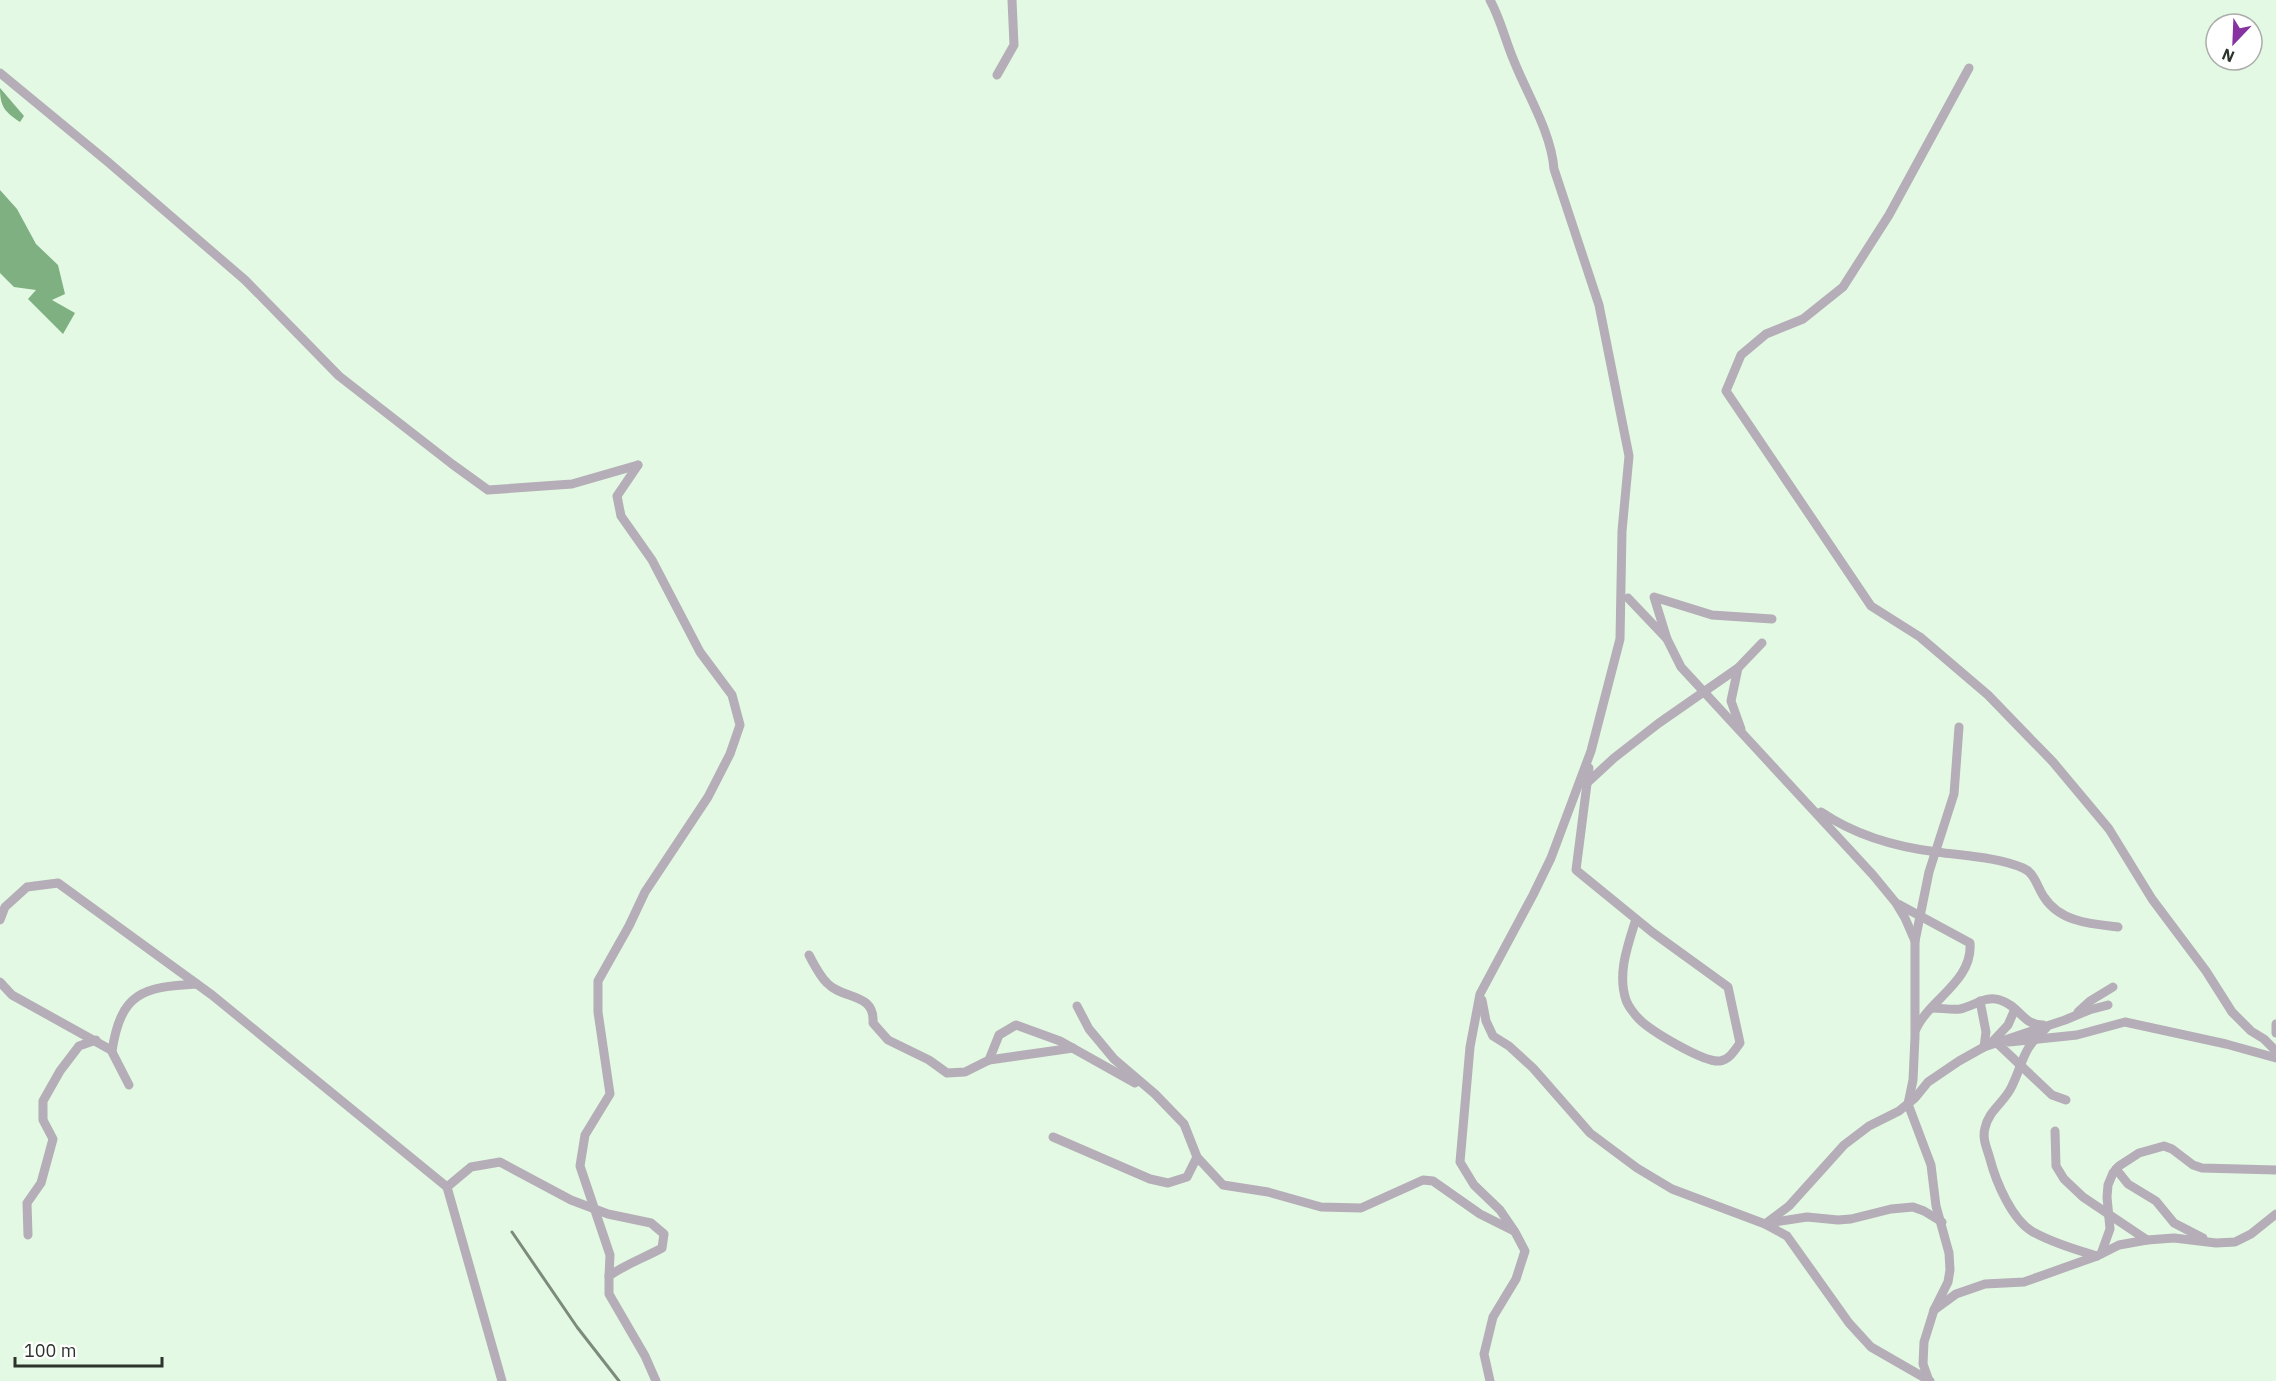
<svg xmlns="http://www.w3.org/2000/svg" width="2276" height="1381" font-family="'IBM Plex Sans',sans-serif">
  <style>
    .water { fill: #7fb082 }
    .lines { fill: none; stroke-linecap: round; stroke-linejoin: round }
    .minor { stroke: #b5adb7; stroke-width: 9 }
    .rail { stroke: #7d8b7d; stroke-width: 3 }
  </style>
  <rect width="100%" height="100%" fill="#e3f9e3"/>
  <!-- water -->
  <g class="water">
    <path d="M0 88 24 116 20 122C5 112 0 107 0 88Z"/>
    <path d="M0 190 17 209 36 244 58 265 65 294 52 300 75 313 63 334 28 299 36 290 14 287 0 273Z"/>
  </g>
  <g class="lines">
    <!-- minor -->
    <g class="minor">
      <path d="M1969 68 1889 215 1843 287 1803 319 1766 334 1741 355 1726 391 1871 606 1920 637 1988 695 2053 762 2109 829 2152 899 2206 971 2232 1012 2251 1031 2264 1039 2276 1051"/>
      <path d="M0 73 108 162 245 280 339 376 452 464 488 490 572 484 638 465"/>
      <path d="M997 75 1014 45 1012 0"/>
      <path d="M1628 598 1667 639 1654 597 1712 615 1772 619"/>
      <path d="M1667 639 1681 667 1873 875 1896 903 1905 918 1915 941V1037L1913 1080 1908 1104 1931 1165 1936 1206 1949 1253 1950 1270 1948 1282 1934 1310"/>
      <path d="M1738 668 1731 701 1741 729"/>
      <path d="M1589 768 1576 870 1652 932 1728 987 1740 1043C1735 1050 1729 1060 1720 1061 1704 1063 1651 1031 1639 1019 1635 1015 1628 1006 1626 1000 1617 973 1628 945 1636 919"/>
      <path d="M1587 783 1614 758 1659 723 1738 668 1762 643"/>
      <path d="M1821 812C1855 835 1896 847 1937 852 1965 856 1997 857 2023 868 2035 873 2037 887 2044 897 2060 922 2091 924 2118 927"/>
      <path d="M1898 904 1970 943C1973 981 1930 999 1916 1029"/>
      <path d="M0 920 5 907 27 887 58 883 212 995 447 1187 471 1167 500 1162 571 1200 608 1214 651 1223 664 1234 662 1248C644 1258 626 1264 609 1276V1294L645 1356 656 1381"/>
      <path d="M1915 941 1929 872 1954 794 1959 727"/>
      <path d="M809 955C814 964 819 975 827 983 843 1000 875 992 873 1023L888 1040 929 1060 947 1073 965 1072 989 1060 999 1035 1016 1025 1060 1041 1135 1083"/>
      <path d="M0 982 12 995 111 1050 129 1085"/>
      <path d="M1482 1000 1486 1021 1493 1036 1509 1046 1533 1068 1590 1133 1637 1168 1672 1189 1765 1224 1787 1236 1849 1323 1871 1347 1930 1381"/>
      <path d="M1980 1001 1986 1032 1984 1047"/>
      <path d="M1077 1006 1089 1029 1114 1059 1155 1094 1184 1124 1197 1157 1223 1185 1268 1192 1321 1207 1361 1208 1423 1180 1433 1181 1480 1214 1514 1231"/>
      <path d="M1932 1008C1941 1008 1951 1010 1960 1009 1974 1006 1986 995 2000 1000 2020 1006 2022 1025 2043 1025"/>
      <path d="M2078 1012 2090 1001 2113 987"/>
      <path d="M2276 1024V1033"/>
      <path d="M2046 1028C2022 1049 2024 1061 2012 1086 2005 1102 1988 1111 1985 1128 1982 1139 1987 1148 1990 1159 1996 1182 2012 1220 2033 1232 2053 1243 2076 1250 2097 1256"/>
      <path d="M1993 1041 2008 1025 2015 1009"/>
      <path d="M2009 1042 2077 1035 2125 1022 2226 1044 2276 1058"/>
      <path d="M1997 1043 2052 1095 2066 1100"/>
      <path d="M112 1051C121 992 143 987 197 984"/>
      <path d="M989 1060 1073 1048"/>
      <path d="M2055 1131 2056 1166 2064 1179 2083 1197 2147 1240"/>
      <path d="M1053 1137 1150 1179 1168 1183 1187 1177 1197 1157"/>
      <path d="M2116 1169 2128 1184 2156 1201 2174 1223 2203 1238"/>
      <path d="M447 1187 502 1381"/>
      <path d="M1768 1223 1807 1217 1838 1220 1851 1219 1891 1209 1913 1207 1924 1211 1942 1222"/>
      <path d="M1765 1224 1789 1206 1844 1145 1869 1126 1899 1111 1915 1098 1928 1082 1959 1061 1984 1047 2065 1020 2089 1010 2108 1005"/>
      <path d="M28 1235 27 1203 41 1183 53 1139 43 1120V1101L60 1071 79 1046 96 1040"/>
      <path d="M2101 1254 2110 1229 2107 1197 2108 1185 2113 1173 2119 1166 2139 1153 2164 1146 2172 1149 2193 1165 2202 1168 2276 1170"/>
      <path d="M609 1276 610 1255 580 1166 585 1135 610 1094 598 1012V981L629 926 645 892 708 797 730 754 740 725 732 695 700 652 652 560 621 516 617 496 638 465"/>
      <path d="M1490 1381 1484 1354 1493 1317 1516 1279 1525 1251 1515 1232 1500 1210 1474 1185 1460 1162 1470 1047 1480 994 1533 895 1551 858 1591 751 1620 639 1622 531 1629 456 1599 305 1554 169C1551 132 1528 96 1514 61 1505 40 1501 20 1490 0"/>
      <path d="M1929 1381 1923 1364 1924 1342 1934 1310 1956 1294 1985 1284 2024 1282 2097 1256 2119 1245 2147 1240 2174 1238 2216 1243 2235 1242 2251 1234 2276 1214"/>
    </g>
    <!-- rail -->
    <path class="rail" d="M512 1232 577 1327 619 1381"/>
  </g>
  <!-- north arrow -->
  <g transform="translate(2234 42) rotate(203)"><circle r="28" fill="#ffffff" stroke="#aaadaa" stroke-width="1.5"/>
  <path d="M0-4.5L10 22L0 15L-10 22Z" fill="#8632a1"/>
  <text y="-9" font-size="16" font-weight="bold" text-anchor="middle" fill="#2b332b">N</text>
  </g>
  <!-- scale -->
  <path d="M15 1357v9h147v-9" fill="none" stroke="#2b332b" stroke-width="3"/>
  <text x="24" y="1357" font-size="18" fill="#2b332b" stroke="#ffffff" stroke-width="4.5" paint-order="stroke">100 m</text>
</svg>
